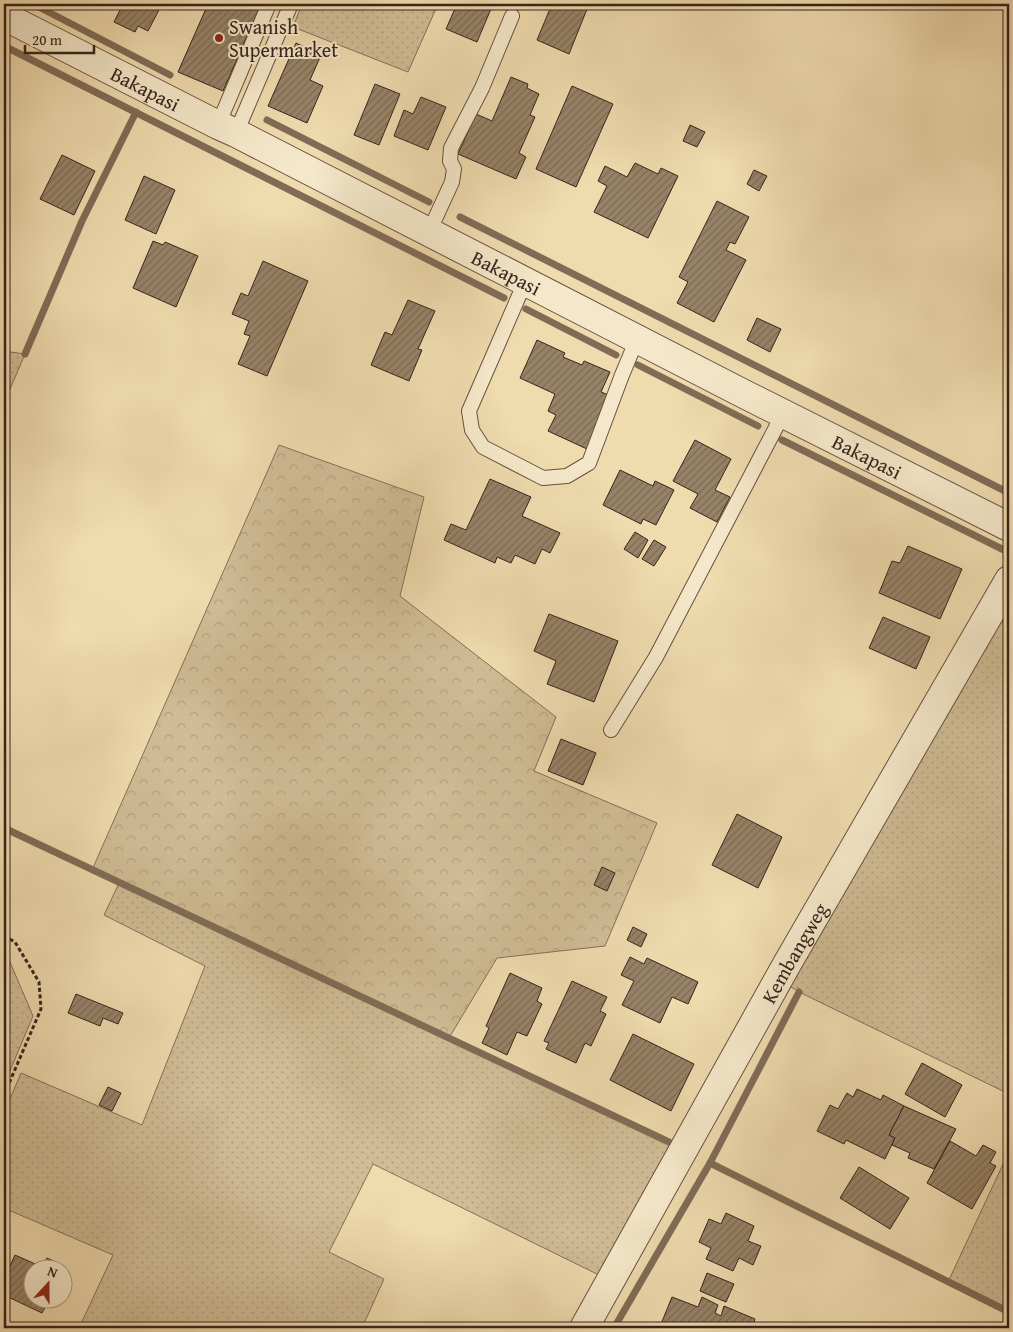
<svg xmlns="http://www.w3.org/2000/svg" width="1013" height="1332" font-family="'Gentium Book Plus',serif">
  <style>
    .grass { fill: url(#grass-dots); stroke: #847058 }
    .forest { fill: url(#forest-crowns); stroke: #847058 }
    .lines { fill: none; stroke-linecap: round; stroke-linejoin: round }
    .stream { stroke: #806c56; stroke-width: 7 }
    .building { fill: url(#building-hatch); stroke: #37231c }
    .service-casing { stroke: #655140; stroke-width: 16 }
    .minor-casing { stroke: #655140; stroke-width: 30 }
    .path { stroke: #37231c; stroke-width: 3; stroke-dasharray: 4 2.5; stroke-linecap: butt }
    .service { stroke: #f5e8ca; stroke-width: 14 }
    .minor { stroke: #f5e8ca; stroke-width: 28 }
    .poi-dot { fill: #8f2418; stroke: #f5e8ca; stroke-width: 2 }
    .labels { text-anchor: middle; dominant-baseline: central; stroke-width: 4; stroke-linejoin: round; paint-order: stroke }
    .poi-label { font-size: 20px; fill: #37231c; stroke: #f5e8ca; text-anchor: start }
    .street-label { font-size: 20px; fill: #37231c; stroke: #f5e8ca }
  </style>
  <defs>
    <pattern id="grass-dots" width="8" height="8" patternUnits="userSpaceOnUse" patternTransform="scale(1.25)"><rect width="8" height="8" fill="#d0bc95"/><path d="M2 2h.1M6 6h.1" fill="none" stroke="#b3a180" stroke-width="1.8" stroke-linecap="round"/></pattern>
    <pattern id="forest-crowns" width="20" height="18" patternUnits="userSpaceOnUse" patternTransform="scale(1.25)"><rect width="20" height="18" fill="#d0bc95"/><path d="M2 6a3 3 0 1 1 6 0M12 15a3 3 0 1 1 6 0" fill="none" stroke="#b3a180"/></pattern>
    <pattern id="building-hatch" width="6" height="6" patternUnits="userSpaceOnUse" patternTransform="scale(1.25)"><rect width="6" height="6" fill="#978368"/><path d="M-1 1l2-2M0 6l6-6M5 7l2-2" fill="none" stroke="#7c6b55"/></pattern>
  </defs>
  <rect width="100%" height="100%" fill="#efdbae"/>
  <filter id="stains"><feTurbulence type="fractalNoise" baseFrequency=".004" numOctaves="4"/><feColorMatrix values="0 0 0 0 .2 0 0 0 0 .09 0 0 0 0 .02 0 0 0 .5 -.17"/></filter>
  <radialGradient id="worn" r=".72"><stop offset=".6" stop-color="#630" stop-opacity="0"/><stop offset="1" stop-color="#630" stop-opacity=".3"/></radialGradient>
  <!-- grass -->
  <g class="grass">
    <path d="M302 4H438L408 72 293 27Z"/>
    <path d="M4 351 25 354 4 403Z"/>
    <path d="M1009 596V1094L799 992 785 983Z"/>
    <path d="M119 883 677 1146 603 1277 373 1164 329 1252 384 1279 362 1328H79L113 1255 4 1208V1113L21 1073 142 1125 205 966 104 915Z"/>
    <path d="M4 948 33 1016 4 1085Z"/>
    <path d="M1009 1141V1312L948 1282 1005 1160Z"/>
  </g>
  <!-- forest -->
  <path class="forest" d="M279 445 424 497 400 596 556 717 534 771 657 823 605 946 497 958 449 1038 92 870Z"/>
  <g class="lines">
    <!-- stream -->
    <g class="stream">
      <path d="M33 4 170 75"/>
      <path d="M4 46 504 298"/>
      <path d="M267 120 429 202"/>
      <path d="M460 217 1009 493"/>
      <path d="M526 309 616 355"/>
      <path d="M25 354 82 221 136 112"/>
      <path d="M638 365 758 426"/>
      <path d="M782 440 1004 550"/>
      <path d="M4 828 669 1142"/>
      <path d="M710 1163 1009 1312"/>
      <path d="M614 1328 710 1163 799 992"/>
    </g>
  </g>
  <!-- building -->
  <g class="building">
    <path d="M123 4H162L148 31 138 26 135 32 114 22Z"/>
    <path d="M208 4H261L223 91 178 72Z"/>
    <path d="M457 4H493L477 42 446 29Z"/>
    <path d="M552 4H589L569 54 537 40Z"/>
    <path d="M296 43 321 55 310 80 323 86 307 123 268 106Z"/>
    <path d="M511 77 528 84 527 88 539 94 530 115 535 117 519 153 526 157 516 179 458 154 476 114 492 121Z"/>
    <path d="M375 84 400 94 379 145 354 135Z"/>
    <path d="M572 86 613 104 576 187 536 169Z"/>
    <path d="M421 97 446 107 428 150 394 136 404 110 413 114Z"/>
    <path d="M690 125 705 132 697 147 683 141Z"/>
    <path d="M62 155 95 171 74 215 40 199Z"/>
    <path d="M635 163 658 174 661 168 678 176 648 238 594 212 607 186 598 181 605 166 627 177Z"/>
    <path d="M754 170 767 176 759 191 747 184Z"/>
    <path d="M144 176 175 190 156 234 125 220Z"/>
    <path d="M717 201 749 217 735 244 730 242 726 250 746 260 714 322 677 303 688 282 679 277Z"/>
    <path d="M153 241 163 245 165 242 198 256 176 307 133 288Z"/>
    <path d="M263 261 308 281 267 376 238 364 250 336 244 334 249 321 232 314 241 293 248 296Z"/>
    <path d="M408 300 435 311 418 349 422 350 409 381 371 365 385 332 392 335Z"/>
    <path d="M757 318 781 329 770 352 747 340Z"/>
    <path d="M537 340 565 353 563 357 582 365 584 361 610 372 601 392 611 396 587 449 548 431 556 415 548 411 555 394 520 378Z"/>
    <path d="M695 440 731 459 715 490 730 497 717 522 690 508 698 494 673 481Z"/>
    <path d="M620 470 653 486 655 481 674 490 656 525 643 519 641 524 603 505Z"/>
    <path d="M490 479 531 497 522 516 560 533 550 553 542 549 535 564 515 555 511 563 497 557 495 563 444 540 451 524 466 530Z"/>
    <path d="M635 532 648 540 638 558 624 549Z"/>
    <path d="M654 540 666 547 654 566 642 559Z"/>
    <path d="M908 546 962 569 940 619 879 593 892 561 900 563Z"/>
    <path d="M549 614 618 641 594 702 547 684 556 661 534 651Z"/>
    <path d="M883 617 930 637 916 669 869 648Z"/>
    <path d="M561 739 596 753 583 785 548 771Z"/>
    <path d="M737 814 782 837 758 888 712 865Z"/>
    <path d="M602 867 615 873 607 891 594 885Z"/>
    <path d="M4 880 9 882 4 893Z"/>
    <path d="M633 927 647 934 641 947 627 940Z"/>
    <path d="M630 957 644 964 647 958 698 982 688 1004 672 997 660 1023 622 1005 634 981 621 975Z"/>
    <path d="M510 973 542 988 537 1001 542 1004 527 1036 517 1032 507 1055 482 1043 489 1028 486 1026Z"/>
    <path d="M572 981 607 997 600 1011 606 1014 591 1046 585 1043 576 1063 546 1049 549 1043 544 1041Z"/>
    <path d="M76 994 123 1013 118 1024 103 1018 100 1026 68 1013Z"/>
    <path d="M633 1034 694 1064 671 1111 610 1080Z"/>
    <path d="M922 1063 962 1085 945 1117 905 1094Z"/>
    <path d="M108 1087 121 1093 112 1111 99 1105Z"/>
    <path d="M857 1089 881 1100 883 1095 904 1106 889 1135 895 1138 885 1159 846 1140 844 1144 817 1131 830 1105 838 1109 847 1093 853 1097Z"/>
    <path d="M904 1106 956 1129 934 1169 908 1158 910 1153 892 1145 895 1138 889 1135Z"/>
    <path d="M950 1141 976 1156 983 1145 996 1152 990 1163 996 1166 972 1209 927 1183Z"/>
    <path d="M859 1167 909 1198 890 1229 840 1198Z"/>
    <path d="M726 1213 754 1226 748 1241 761 1246 753 1265 739 1258 733 1271 706 1259 711 1248 699 1242 709 1219 721 1224Z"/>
    <path d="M15 1255 42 1267 47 1258 64 1266 62 1270H32V1300H49L42 1313 4 1295V1279Z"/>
    <path d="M707 1273 734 1284 726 1302 700 1291Z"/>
    <path d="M672 1297 698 1307 702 1297 718 1305 715 1313 721 1316 724 1306 755 1319 752 1328H669V1327L661 1324Z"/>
  </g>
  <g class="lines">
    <defs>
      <g id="service">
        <path d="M218 125 269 4"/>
        <path d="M236 133 291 4"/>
        <path d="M429 232 452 182 454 169 450 161 451 148 482 88 512 16"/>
        <path d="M525 282 469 411 472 430 483 447 543 478 567 476 589 463 622 375 637 339"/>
        <path d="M611 730 656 657 783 414"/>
      </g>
      <g id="minor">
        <path id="s1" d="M4 16 218 125 236 133 746 395 1009 527"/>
        <path id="s2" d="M584 1328 787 964 1009 580"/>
      </g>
    </defs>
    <!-- service casing -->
    <use href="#service" class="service-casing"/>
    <!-- minor casing -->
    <use href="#minor" class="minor-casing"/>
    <!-- path -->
    <path class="path" d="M4 936 15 942 39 982 41 1009 4 1095"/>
    <!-- service -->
    <use href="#service" class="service"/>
    <!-- minor -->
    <use href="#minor" class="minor"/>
  </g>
  <!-- markers -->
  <circle class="poi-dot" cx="219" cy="38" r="5"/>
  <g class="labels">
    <!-- poi labels -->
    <g class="poi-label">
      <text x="229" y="26">Swanish<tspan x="229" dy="23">Supermarket</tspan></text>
    </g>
    <!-- street labels -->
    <g class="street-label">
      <text stroke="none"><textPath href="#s1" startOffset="159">Bakapasi</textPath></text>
      <text stroke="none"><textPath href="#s1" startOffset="564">Bakapasi</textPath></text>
      <text stroke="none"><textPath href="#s1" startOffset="969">Bakapasi</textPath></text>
      <text stroke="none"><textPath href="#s2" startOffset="430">Kembangweg</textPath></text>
    </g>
  </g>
  <!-- margin -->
  <rect width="1013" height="1332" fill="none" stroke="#efdbae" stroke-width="20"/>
  <rect x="5" y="5" width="1003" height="1322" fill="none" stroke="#37231c" stroke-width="2.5"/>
  <rect x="10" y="10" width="993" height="1312" fill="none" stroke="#37231c"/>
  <!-- north arrow -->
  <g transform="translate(48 1284) rotate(21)"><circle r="24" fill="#f5e8ca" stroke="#a99984"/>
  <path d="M0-4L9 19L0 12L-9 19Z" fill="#8f2418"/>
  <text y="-8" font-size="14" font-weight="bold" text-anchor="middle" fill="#37231c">N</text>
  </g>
  <!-- scale -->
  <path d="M25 45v8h69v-8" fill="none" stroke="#37231c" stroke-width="2.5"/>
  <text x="32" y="45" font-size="15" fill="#37231c" stroke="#f5e8ca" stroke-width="4" paint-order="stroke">20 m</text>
  <rect width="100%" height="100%" filter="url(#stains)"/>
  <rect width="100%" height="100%" fill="url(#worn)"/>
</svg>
